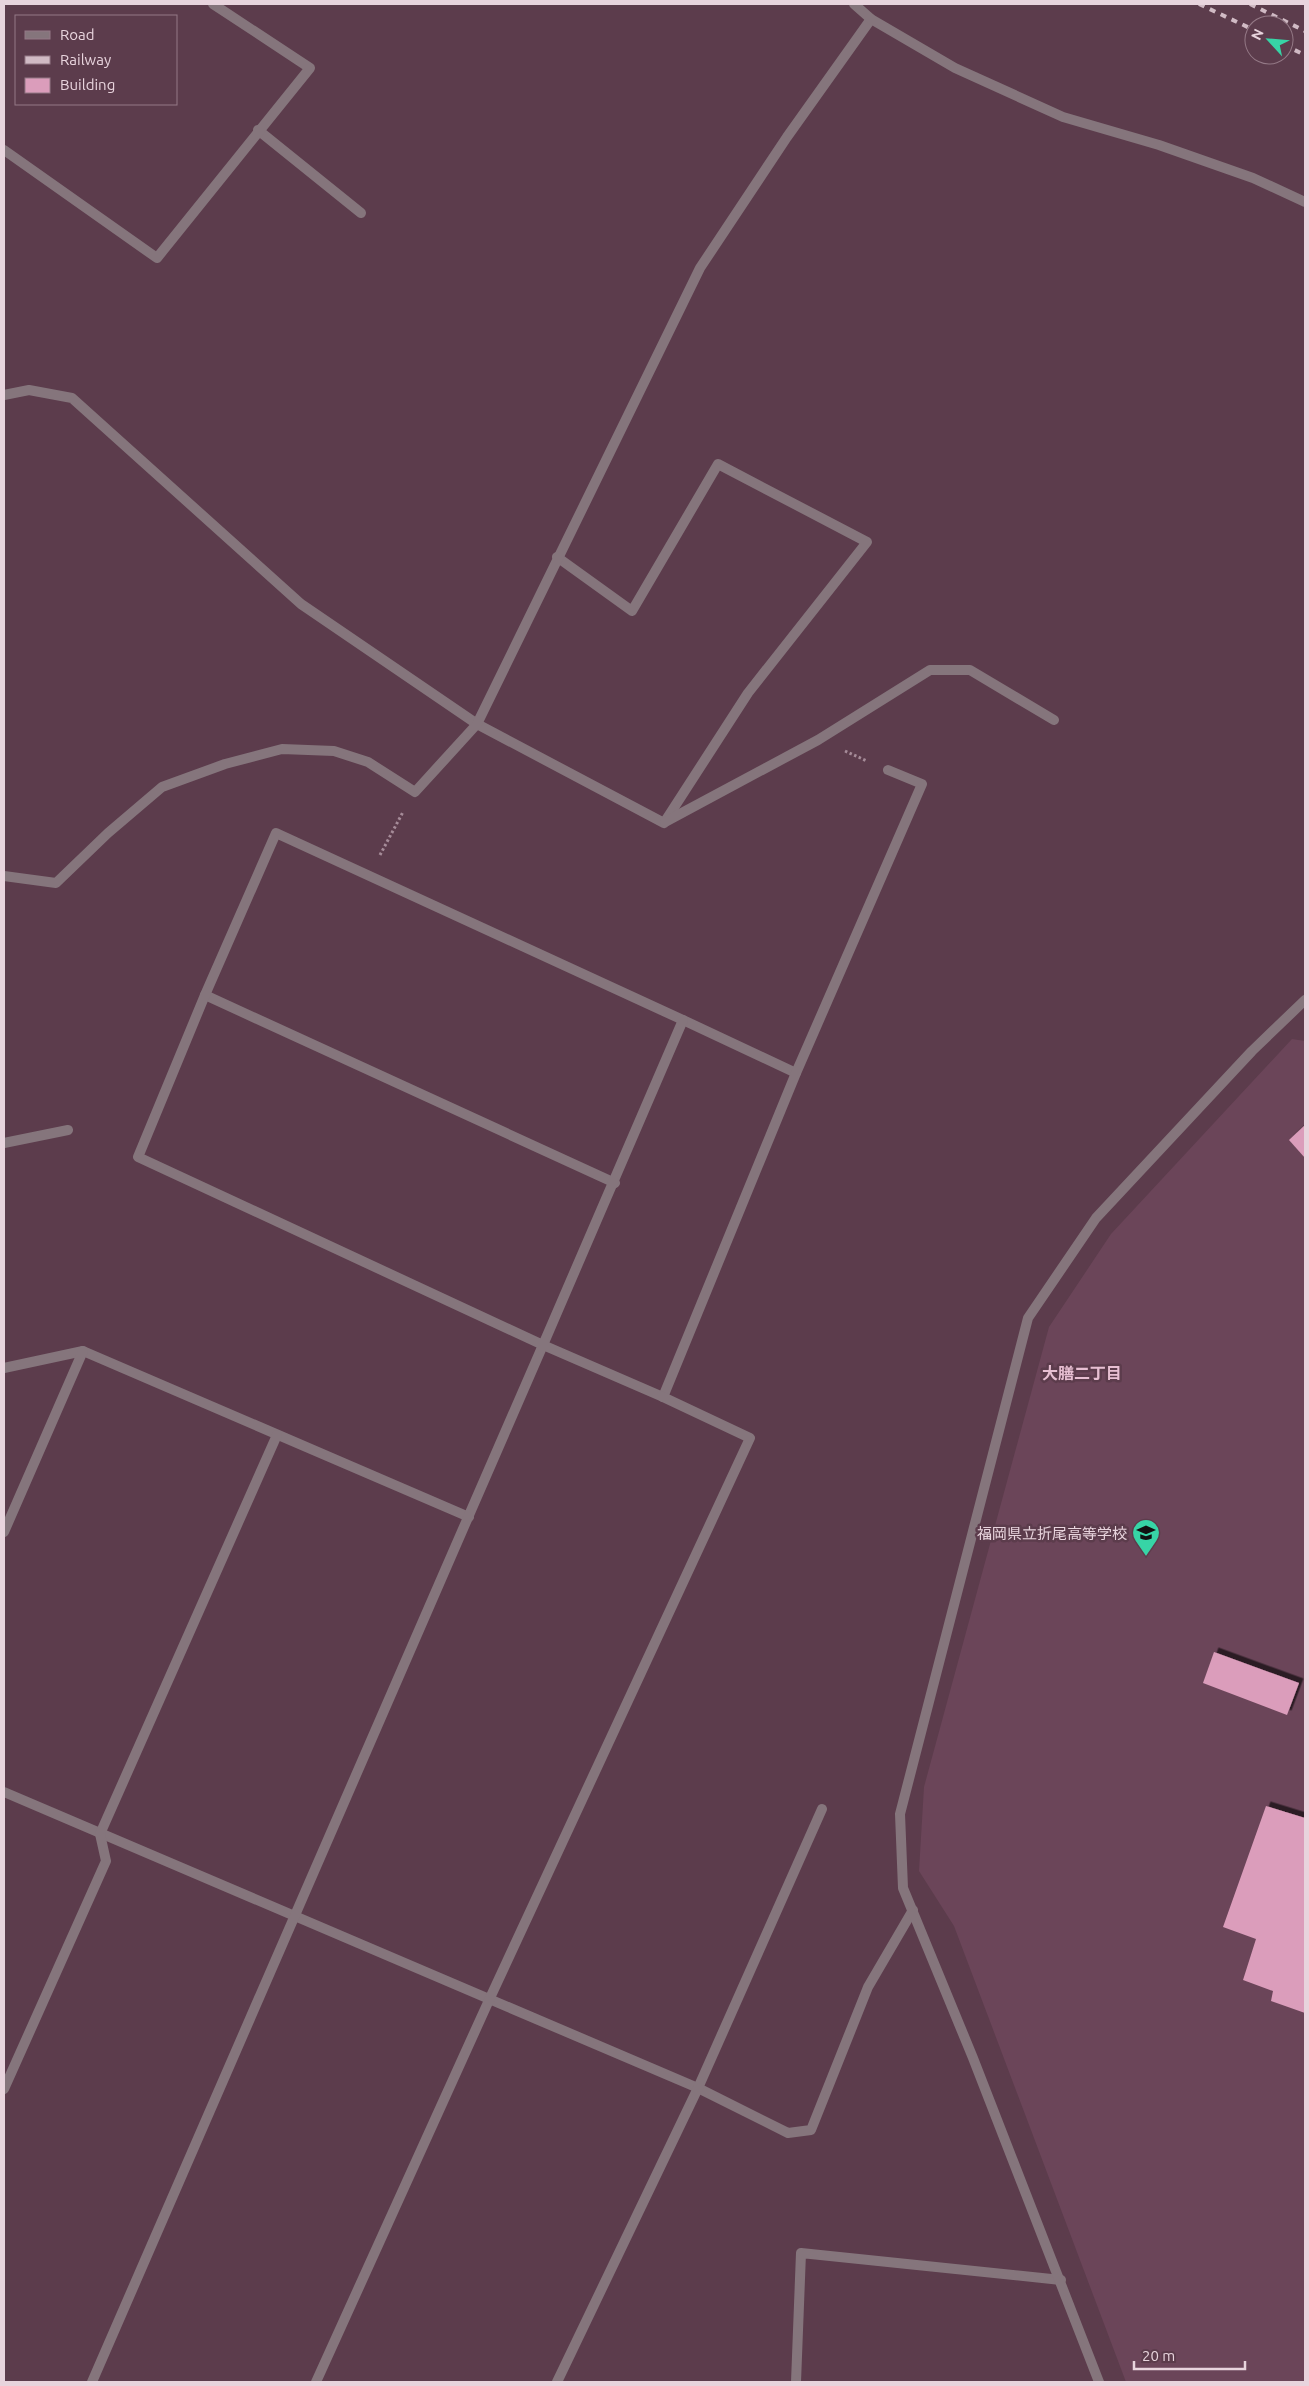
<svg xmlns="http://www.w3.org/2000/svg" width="1309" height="2386" font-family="Ubuntu,'Noto Sans JP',sans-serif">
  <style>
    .built { fill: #6b4559 }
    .building { fill: #db9dbb; filter: url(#shadow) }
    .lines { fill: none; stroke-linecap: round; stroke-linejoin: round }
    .path { stroke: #a58b98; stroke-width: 3; stroke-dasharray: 2.5 2.5; stroke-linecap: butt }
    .minor { stroke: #85757c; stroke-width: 10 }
    .tertiary { stroke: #85757c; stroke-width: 10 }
    .rail { stroke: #d0bac4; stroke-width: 4; stroke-dasharray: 6 6; stroke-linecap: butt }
    .labels { text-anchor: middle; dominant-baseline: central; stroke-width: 5; stroke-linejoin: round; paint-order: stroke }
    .poi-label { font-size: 15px; fill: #e8d4dd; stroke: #5c3c4c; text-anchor: end }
    .neighbourhood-label { font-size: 16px; font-weight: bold; fill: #e7bfd2; stroke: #5c3c4c }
  </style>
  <defs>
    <filter id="shadow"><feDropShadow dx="4.5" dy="-4.5" stdDeviation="0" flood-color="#0009"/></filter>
  </defs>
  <rect width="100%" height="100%" fill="#5c3c4c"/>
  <!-- built -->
  <path class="built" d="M1292 1039 1305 1041V2382H1126L954 1926 919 1871 924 1787 1049 1327 1111 1234Z"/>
  <!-- building -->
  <g class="building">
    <path d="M1305 1125V1158L1289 1140Z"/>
    <path d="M1214 1652 1299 1683 1287 1715 1203 1683Z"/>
    <path d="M1266 1806 1305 1818V2013L1271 2001 1273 1991 1243 1980 1256 1939 1223 1927Z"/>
  </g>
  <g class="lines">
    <!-- path -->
    <g class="path">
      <path d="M845 751 867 761"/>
      <path d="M380 855 403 812"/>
    </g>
    <!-- minor -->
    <g class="minor">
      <path d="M258 130 361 213"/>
      <path d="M4 150 157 258 310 68 213 4"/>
      <path d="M4 395 29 390 72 398 301 604 477 724 664 823 748 693 867 542 718 464 632 611 557 557"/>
      <path d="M665 822 818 740 930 670H970L1054 720"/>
      <path d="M4 876 56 883 108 833 162 787 225 764 282 749 334 751 368 762 415 792 477 724 700 268 787 137 871 19"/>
      <path d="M205 995 615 1183"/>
      <path d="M683 1020 796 1073"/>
      <path d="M4 1143 68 1130"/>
      <path d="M4 1368 83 1351 469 1517"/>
      <path d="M663 1397 796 1073 922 784 888 770"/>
      <path d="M4 1532 83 1351"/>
      <path d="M4 1792 698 2088 788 2133 811 2130 868 1987 913 1910"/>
      <path d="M4 2089 106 1861 100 1834 277 1435"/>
      <path d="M92 2382 543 1345 683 1020 276 833 205 995 138 1157 543 1345 663 1397 750 1438 490 1998 316 2382"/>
      <path d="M557 2382 698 2088 822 1809"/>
      <path d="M796 2382 801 2253 1061 2280"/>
      <path d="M1099 2382 973 2058 903 1888 900 1814 1028 1318 1096 1218 1252 1051 1305 1000"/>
    </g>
    <!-- tertiary -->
    <path class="tertiary" d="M854 4 871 19 955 68 1063 117 1159 145 1253 178 1305 202"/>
    <!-- rail -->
    <g class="rail">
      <path d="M1199 4 1254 30"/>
      <path d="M1250 4 1305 31"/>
      <path d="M1284 45 1305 55"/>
    </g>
  </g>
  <!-- icons -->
  <defs>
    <symbol id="school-pin" viewBox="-11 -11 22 30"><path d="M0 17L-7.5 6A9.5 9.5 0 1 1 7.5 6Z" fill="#37d4a6" stroke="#5c3c4c"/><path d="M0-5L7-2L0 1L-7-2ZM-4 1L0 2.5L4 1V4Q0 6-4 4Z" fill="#111"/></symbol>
  </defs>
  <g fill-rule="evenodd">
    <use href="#school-pin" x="1130" y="1517" width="32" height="43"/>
  </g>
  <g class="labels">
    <!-- poi labels -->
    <g class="poi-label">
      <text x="1127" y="1533">福岡県立折尾高等学校</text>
    </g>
    <!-- neighbourhood labels -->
    <g class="neighbourhood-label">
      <text x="1082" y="1373">大膳二丁目</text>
    </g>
  </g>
  <!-- border -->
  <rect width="1309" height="2386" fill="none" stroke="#e8d4dd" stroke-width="10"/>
  <!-- legend -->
  <rect x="15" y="15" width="162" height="90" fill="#5c3c4c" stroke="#947986"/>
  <rect x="25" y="31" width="25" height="8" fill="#85757c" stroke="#947986"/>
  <text x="60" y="40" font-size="15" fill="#e8d4dd">Road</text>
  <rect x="25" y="56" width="25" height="8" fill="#d0bac4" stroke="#947986"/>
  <text x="60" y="65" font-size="15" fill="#e8d4dd">Railway</text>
  <rect x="25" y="78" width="25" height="15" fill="#db9dbb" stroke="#947986"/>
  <text x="60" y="90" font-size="15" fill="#e8d4dd">Building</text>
  <!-- north arrow -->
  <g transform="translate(1269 40) rotate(296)"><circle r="24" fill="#5c3c4c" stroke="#947986"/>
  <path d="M0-4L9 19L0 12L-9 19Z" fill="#37d4a6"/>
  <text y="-8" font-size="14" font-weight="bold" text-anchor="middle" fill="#e8d4dd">N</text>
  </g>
  <!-- scale -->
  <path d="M1134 2361v8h111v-8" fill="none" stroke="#e8d4dd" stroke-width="2.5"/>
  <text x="1142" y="2361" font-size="15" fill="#e8d4dd" stroke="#5c3c4c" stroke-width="4" paint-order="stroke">20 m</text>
</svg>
